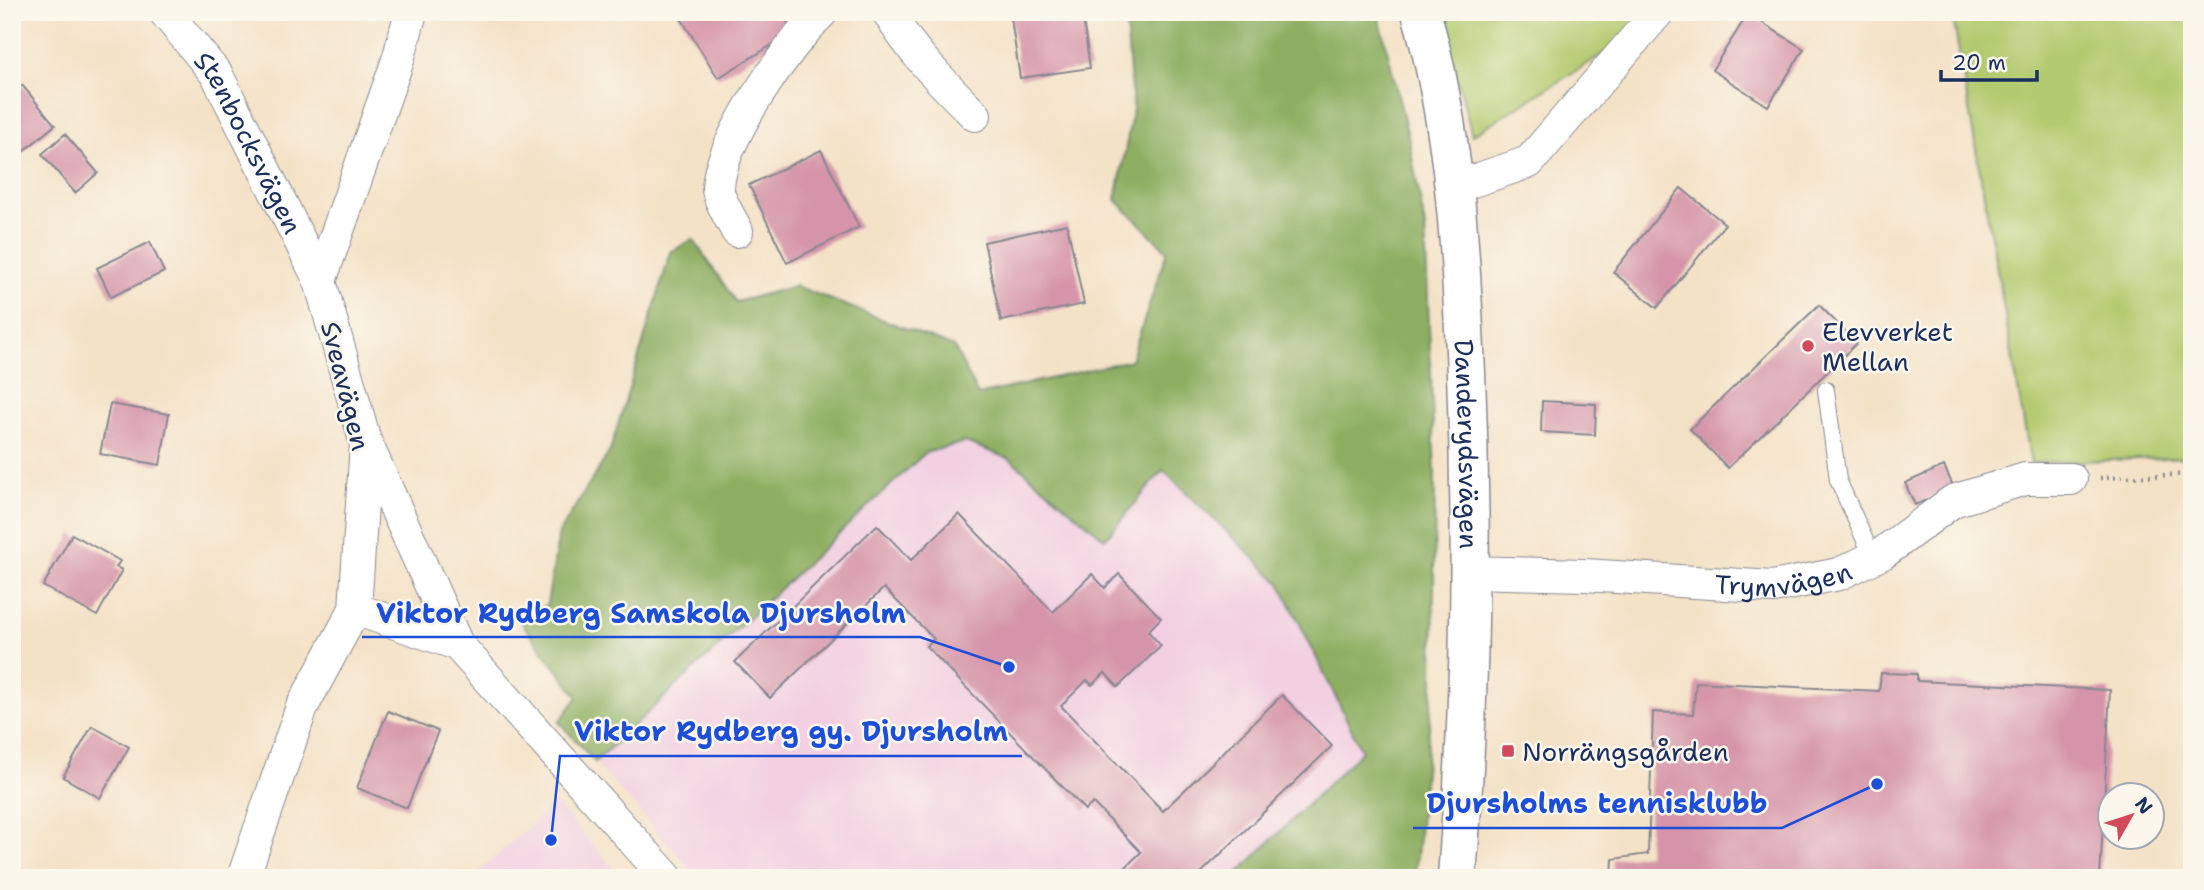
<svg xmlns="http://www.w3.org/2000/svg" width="2204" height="890" font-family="'Shantell Sans',sans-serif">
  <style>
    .built { fill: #f2cfe1 }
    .green { fill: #b3cb70; stroke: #677d67; stroke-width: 2 }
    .forest { fill: #8eaf62; stroke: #546f60; stroke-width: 2 }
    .building { fill: #d594a9 }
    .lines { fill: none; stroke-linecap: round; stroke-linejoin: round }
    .service-casing { stroke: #888892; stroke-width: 18 }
    .minor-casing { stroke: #888892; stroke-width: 34 }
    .tertiary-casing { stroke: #888892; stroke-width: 41 }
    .path { stroke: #888892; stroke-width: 4.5; stroke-dasharray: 2 5; stroke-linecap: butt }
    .service { stroke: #fff; stroke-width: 16 }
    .minor { stroke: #fff; stroke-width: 32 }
    .tertiary { stroke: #fff; stroke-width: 38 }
    .poi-dot { fill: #d1495b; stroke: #fbf7ec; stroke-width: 2.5 }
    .labels { text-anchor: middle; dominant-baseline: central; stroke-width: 5; stroke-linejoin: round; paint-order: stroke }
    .street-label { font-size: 26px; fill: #1b2f5e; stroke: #fbf7ec }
    .poi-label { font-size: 26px; fill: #1b2f5e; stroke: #fbf7ec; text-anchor: start }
    .leader { fill: none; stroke: #1d4ed8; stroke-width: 2.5 }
    .callout-dot { fill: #1d4ed8; stroke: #fbf7ec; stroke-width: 2.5 }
    .callout-label { font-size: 28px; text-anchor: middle; font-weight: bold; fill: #1d4ed8; stroke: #fbf7ec; stroke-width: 5; stroke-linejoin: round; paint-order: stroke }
  </style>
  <rect width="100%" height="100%" fill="#fbf7ec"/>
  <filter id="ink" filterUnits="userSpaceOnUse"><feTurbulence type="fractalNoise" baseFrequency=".0143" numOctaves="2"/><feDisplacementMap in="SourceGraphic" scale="14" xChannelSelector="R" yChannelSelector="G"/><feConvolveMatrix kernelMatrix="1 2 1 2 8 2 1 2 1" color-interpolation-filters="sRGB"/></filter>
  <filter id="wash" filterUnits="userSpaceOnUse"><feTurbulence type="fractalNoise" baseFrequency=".00686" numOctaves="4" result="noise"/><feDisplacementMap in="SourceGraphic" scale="28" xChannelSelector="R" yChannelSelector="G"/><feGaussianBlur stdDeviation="1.57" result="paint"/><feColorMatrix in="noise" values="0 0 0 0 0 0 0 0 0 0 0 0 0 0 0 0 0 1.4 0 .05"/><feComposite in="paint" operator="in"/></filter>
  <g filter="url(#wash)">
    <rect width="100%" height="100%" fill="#f4e2c7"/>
    <!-- built -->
    <g class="built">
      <path d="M965 442 1010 459 1105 539 1163 470 1280 583 1362 752 1238 873V878H698L595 762 925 453Z"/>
      <path d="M555 803 622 878H472Z"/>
    </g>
    <!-- green -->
    <g class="green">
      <path d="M1441 12H1671L1472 135Z"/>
      <path d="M1952 12H2192V457L2031 463Z"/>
    </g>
    <!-- forest -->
    <path class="forest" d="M1125 12H1378L1408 136 1425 226 1435 475 1433 686 1415 878H1238V873L1362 751 1280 583 1163 470 1105 539 1010 459 965 442 925 453 595 762 559 722 578 697 521 622 547 604 559 533 610 451 671 252 693 239 736 302 796 286 954 347 978 395 1131 360 1167 251 1116 200 1133 109Z"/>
    <g id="blocks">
      <!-- building -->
      <g class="building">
        <path d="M677 12H781L793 32 718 78Z"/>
        <path d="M1010 12H1082L1090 68 1020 78Z"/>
        <path d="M1748 14 1804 49 1768 106 1712 70Z"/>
        <path d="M22 85 55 125 12 161V93Z"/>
        <path d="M65 134 98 173 75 193 42 154Z"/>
        <path d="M821 150 859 227 787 263 749 185Z"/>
        <path d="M1681 188 1725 224 1657 308 1613 272Z"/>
        <path d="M1067 224 1084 304 1001 321 984 242Z"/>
        <path d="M150 242 164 272 111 297 97 268Z"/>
        <path d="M1819 305 1857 343 1728 468 1690 429Z"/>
        <path d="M1542 401 1596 404 1595 435 1541 432Z"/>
        <path d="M110 404 169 414 160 465 100 454Z"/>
        <path d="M1944 466 1954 488 1915 505 1905 483Z"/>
        <path d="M959 514 1053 612 1092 574 1105 588 1119 574 1161 618 1148 631 1161 646 1118 687 1105 673 1092 685 1087 680 1061 706 1163 811 1282 695 1332 746 1196 878H1115L1141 852 1093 803 1085 810 926 646 934 639 884 588 770 698 735 662 877 525 911 560Z"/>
        <path d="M72 534 120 561 116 567 122 570 97 616 43 586Z"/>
        <path d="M1881 673 1917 674V681L2110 690 2100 878H1612L1613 859 1648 854 1653 712 1693 714 1696 682 1879 691Z"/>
        <path d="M388 711 438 731 407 808 357 788Z"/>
        <path d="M92 726 129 747 100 798 63 777Z"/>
      </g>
    </g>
  </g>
  <g filter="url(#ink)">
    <use href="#blocks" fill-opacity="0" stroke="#888892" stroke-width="2"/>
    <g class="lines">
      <defs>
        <path id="service" d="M1826 390 1838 480 1873 558"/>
        <g id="minor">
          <path id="s1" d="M165 12 217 75 320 281"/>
          <path d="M888 12C912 53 942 82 975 115"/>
          <path d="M1455 187 1529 162 1658 12"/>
          <path d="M737 231C732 221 717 197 718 187 721 139 788 45 822 12"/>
          <path d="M368 447 457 644 667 878"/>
          <path id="s2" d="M1469 572 1585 575 1773 587 1839 574 1883 553 1953 501 2025 479H2071"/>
          <path d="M355 609 457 644"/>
          <path d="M243 878 302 707 355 609 366 444 320 281 398 60 411 12"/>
        </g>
        <g id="tertiary">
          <path id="s3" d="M1421 12C1455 131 1461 251 1466 374 1473 542 1470 710 1457 878"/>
        </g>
      </defs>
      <!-- service casing -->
      <use href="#service" class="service-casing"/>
      <!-- minor casing -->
      <use href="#minor" class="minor-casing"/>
      <!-- tertiary casing -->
      <use href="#tertiary" class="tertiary-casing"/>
      <!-- path -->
      <path class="path" d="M2100 478 2192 474"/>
      <!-- service -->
      <use href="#service" class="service"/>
      <!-- minor -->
      <use href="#minor" class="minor"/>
      <!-- tertiary -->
      <use href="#tertiary" class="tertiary"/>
    </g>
  </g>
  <!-- markers -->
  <g class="poi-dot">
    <circle cx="1808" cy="346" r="7"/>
    <rect x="1501" y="744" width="14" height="14" rx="3.5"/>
  </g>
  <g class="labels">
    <!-- street labels -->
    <g class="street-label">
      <text stroke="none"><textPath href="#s1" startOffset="156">Stenbocksvägen</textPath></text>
      <text transform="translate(346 386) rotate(76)">Sveavägen</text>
      <text stroke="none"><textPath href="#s3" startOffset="436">Danderydsvägen</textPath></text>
      <text stroke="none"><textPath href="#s2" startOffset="315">Trymvägen</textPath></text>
    </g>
    <!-- poi labels -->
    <g class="poi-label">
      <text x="1822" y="331">Elevverket<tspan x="1822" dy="30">Mellan</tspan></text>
      <text x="1522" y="751">Norrängsgården</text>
    </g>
  </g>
  <!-- callouts -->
  <path class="leader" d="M1009 667L920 637H362M551 840L560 756H1022M1877 784L1782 828H1413"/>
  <g class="callout-dot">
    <circle cx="1009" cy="667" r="7"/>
    <circle cx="551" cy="840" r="7"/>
    <circle cx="1877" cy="784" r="7"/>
  </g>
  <g class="callout-label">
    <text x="641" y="623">Viktor Rydberg Samskola Djursholm</text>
    <text x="791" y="741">Viktor Rydberg gy. Djursholm</text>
    <text x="1597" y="813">Djursholms tennisklubb</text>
  </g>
  <!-- margin -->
  <rect width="2204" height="890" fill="none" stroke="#fbf7ec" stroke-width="42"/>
  <!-- north arrow -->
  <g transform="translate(2131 816) rotate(51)"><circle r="33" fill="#fbf7ec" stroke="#a1a7b3" stroke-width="2"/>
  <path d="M0-5L12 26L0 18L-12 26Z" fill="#d1495b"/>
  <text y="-10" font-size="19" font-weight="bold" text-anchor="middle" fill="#1b2f5e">N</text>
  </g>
  <!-- scale -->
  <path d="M1941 70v10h96v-10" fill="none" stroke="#1b2f5e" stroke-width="3.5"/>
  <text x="1952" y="70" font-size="21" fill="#1b2f5e" stroke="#fbf7ec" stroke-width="5" paint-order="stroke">20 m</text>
</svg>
